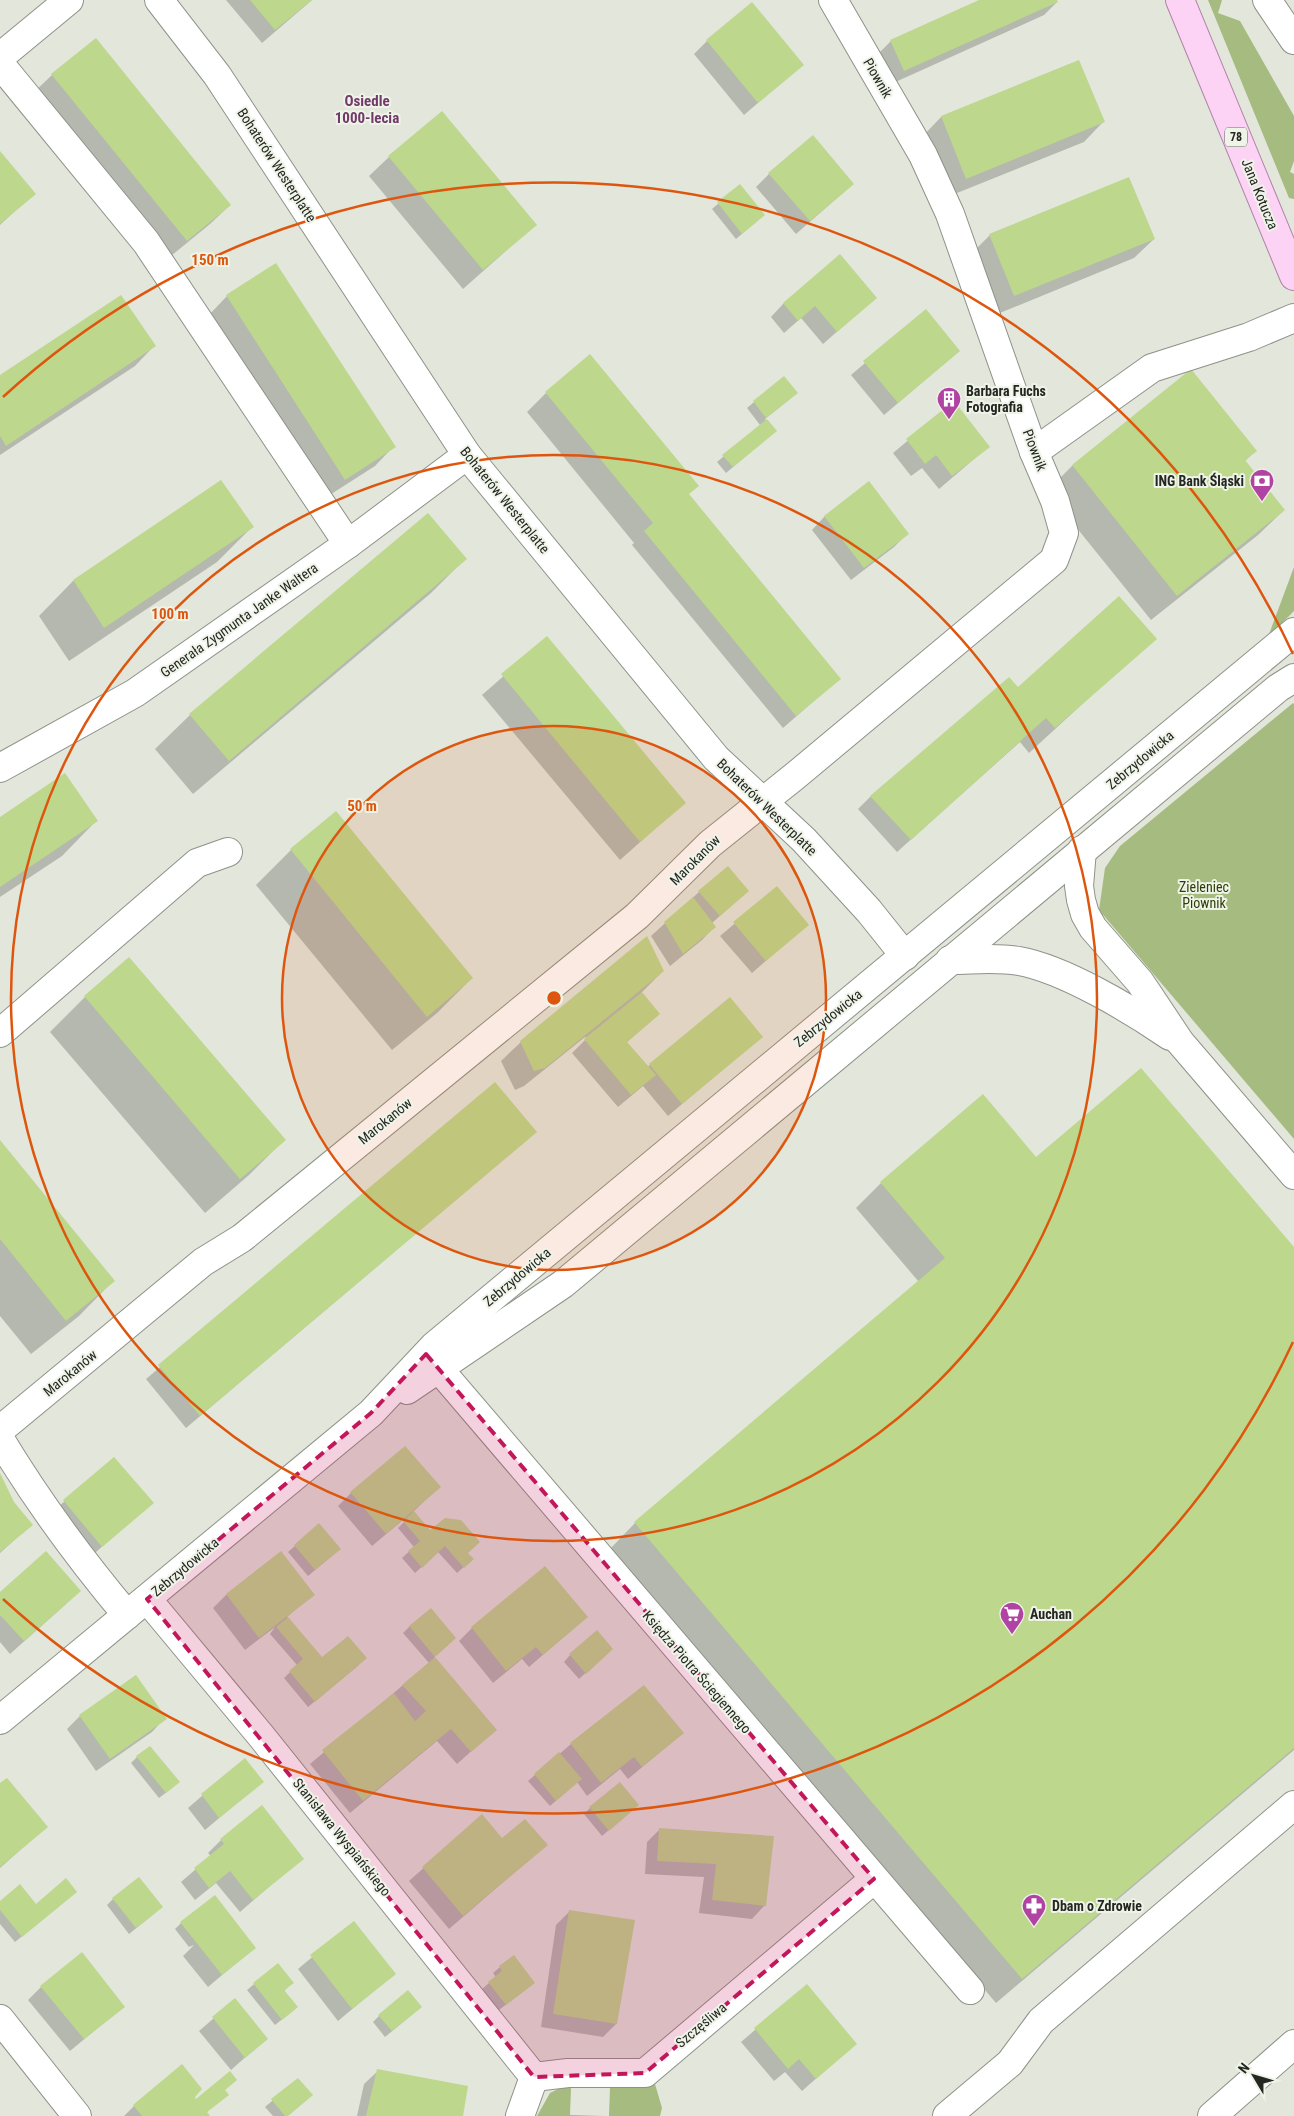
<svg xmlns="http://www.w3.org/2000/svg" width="1294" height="2116" font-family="'Roboto Condensed',sans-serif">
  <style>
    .green { fill: #a6bb80 }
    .shadow { fill: #0003 }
    .building { fill: #bdd78c }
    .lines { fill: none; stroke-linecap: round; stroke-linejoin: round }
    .minor-casing { stroke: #8e9288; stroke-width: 30 }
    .major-casing { stroke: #af84a6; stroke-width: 30 }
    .minor { stroke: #fff; stroke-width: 28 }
    .major { stroke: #fcd3f4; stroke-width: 28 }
    .marked { fill: #c2185b; fill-opacity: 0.2; stroke: #c2185b; stroke-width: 4; stroke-dasharray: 10 6; stroke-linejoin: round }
    .ring { fill: none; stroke: #de560d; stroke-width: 2.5 }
    .labels { text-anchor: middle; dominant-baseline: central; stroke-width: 4; stroke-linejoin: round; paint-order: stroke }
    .shield { fill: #eff4e8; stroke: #61645d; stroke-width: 1 }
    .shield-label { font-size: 12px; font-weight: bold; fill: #242622 }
    .street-label { font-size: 14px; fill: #242622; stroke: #eff4e8 }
    .poi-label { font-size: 14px; font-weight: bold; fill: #242622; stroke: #eff4e8; text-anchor: start }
    .park-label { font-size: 14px; fill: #2e3d04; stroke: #eff4e8 }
    .neighbourhood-label { font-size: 15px; font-weight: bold; fill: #713a69; stroke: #eff4e8 }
    .centre { fill: #de560d; stroke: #eff4e8; stroke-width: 2.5 }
    .ring-label { font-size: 15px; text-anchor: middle; font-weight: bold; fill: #de560d; stroke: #eff4e8; stroke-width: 4; stroke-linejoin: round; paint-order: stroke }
  </style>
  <rect width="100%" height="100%" fill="#e2e6db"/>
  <!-- green -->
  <g class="green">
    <path d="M1208 0H1222L1218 13 1240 21 1294 116V161L1290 172 1294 174V199L1289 198Z"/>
    <path d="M1294 567V611L1268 637Z"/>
    <path d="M1293 703 1294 704V1139L1099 910 1105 868 1120 846Z"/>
    <path d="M655 2084 662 2108 660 2116H609L610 2088Z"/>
    <path d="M560 2088H571L570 2115 604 2116H537L550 2093Z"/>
  </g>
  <!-- shadow -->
  <g class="shadow">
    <path d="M226 0H312L262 43Z"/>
    <path d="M983 0H1056L1057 2 1044 15 891 84 878 54 891 41Z"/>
    <path d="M96 40 230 205 210 224 166 260 32 94 52 75Z"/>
    <path d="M707 41 802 65 744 115 694 54Z"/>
    <path d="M1078 61 1103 122 1084 142 947 197 922 137 941 117Z"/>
    <path d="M0 153 34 193 0 225Z"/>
    <path d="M389 157 535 225 463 289 369 176Z"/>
    <path d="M769 174 853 184 796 234 756 187Z"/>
    <path d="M740 185 757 221 736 239 712 209Z"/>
    <path d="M990 235 1154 239 1134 258 995 315 970 255Z"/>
    <path d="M227 296 394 446 375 466 325 498 208 316Z"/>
    <path d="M875 298 823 344 801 318 784 333 771 317 784 303Z"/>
    <path d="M926 311 959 351 884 415 851 375Z"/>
    <path d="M154 346 135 366 0 455V377Z"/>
    <path d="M1191 371 1255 451 1245 461 1284 510 1258 535 1151 620 1047 491 1072 466Z"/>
    <path d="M784 377 790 399 765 419 775 431 726 473 717 462 760 425 747 408Z"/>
    <path d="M546 393 688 495 839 679 783 728 632 545 634 543 527 412Z"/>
    <path d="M953 403 988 447 939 489 922 468 911 476 893 453Z"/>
    <path d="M221 482 252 527 217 562 69 661 39 616 73 581Z"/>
    <path d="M825 516 907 534 894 547 851 580 812 530Z"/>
    <path d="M465 559 431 593 193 794 155 749 190 715Z"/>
    <path d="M547 638 684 803 620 860 482 695Z"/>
    <path d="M1018 688 1091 696 1029 753 1020 742 897 852 858 809 871 796Z"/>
    <path d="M336 813 472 978 437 1013 392 1050 256 885 291 850Z"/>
    <path d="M0 818 96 821 62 856 0 897Z"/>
    <path d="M777 888 808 924 752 973 720 936Z"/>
    <path d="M699 892 741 897 712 923 715 926 702 940 670 966 651 936Z"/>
    <path d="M129 959 284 1140 249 1175 205 1213 50 1032 85 997Z"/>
    <path d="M663 971 641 993 659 1014 626 1043 647 1067 650 1065 761 1037 668 1116 643 1086 618 1107 572 1053 587 1038 585 1037 524 1086 515 1090 501 1061 521 1042Z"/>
    <path d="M495 1084 536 1132 186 1428 146 1379Z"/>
    <path d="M0 1142 113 1281 79 1316 31 1354 0 1316Z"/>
    <path d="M1036 1159 1294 1249V1750L996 2003 610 1549 635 1523 919 1282 856 1208 881 1183Z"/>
    <path d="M114 1458 152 1503 88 1559 50 1514Z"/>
    <path d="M0 1476 13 1503 31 1525 0 1553Z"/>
    <path d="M439 1487 413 1512 430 1532 467 1553 466 1565 457 1573 438 1552 415 1573 402 1558 414 1547 398 1528 404 1522 403 1520 372 1546 338 1506 351 1493Z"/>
    <path d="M319 1525 333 1555 308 1576 288 1552Z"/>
    <path d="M281 1553 313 1594 287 1617 322 1659 359 1665 308 1707 284 1678 297 1665 270 1634 275 1627 245 1650 213 1608 226 1595Z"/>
    <path d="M0 1593 66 1604 10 1654 0 1642Z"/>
    <path d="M586 1617 529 1667 522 1659 493 1683 459 1641 472 1628Z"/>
    <path d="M410 1626 448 1645 434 1657 495 1730 457 1764 437 1741 350 1813 310 1764 429 1663 403 1633Z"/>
    <path d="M570 1655H605L579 1679 564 1662Z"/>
    <path d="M135 1676 165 1718 152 1732 96 1771 67 1729 80 1716Z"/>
    <path d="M683 1733 628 1779 620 1769 587 1796 577 1782 550 1806 528 1781 571 1744Z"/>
    <path d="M137 1757 172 1788 159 1798 131 1763Z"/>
    <path d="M245 1759 262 1782 205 1830 188 1808Z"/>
    <path d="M0 1785 46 1827 0 1868Z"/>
    <path d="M638 1805 602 1836 584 1814 590 1808Z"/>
    <path d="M482 1816 502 1839 546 1845 449 1929 409 1881Z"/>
    <path d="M660 1829 773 1837 765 1905 752 1919 699 1913 704 1877 645 1874 647 1842Z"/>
    <path d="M221 1840 302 1858 240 1912 216 1883 195 1900 181 1882 211 1856 208 1853Z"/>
    <path d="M69 1898 15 1942 0 1924V1903L36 1905Z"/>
    <path d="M113 1899 155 1913 129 1934 107 1905Z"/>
    <path d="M570 1911 616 2024 603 2037 541 2027 556 1925Z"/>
    <path d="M354 1922 394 1974 338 2021 298 1969Z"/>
    <path d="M181 1923 254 1948 208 1987 183 1956 194 1945 189 1947 175 1929Z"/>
    <path d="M513 1956 534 1983 499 2010 482 1989 496 1977 493 1973Z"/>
    <path d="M277 1965 292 1983 284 1991 290 2013 275 2025 247 1990Z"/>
    <path d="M806 1986 855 2044 802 2091 785 2072 774 2081 741 2042Z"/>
    <path d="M41 1987 123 2007 70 2051 28 2000Z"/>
    <path d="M235 2000 266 2039 231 2070 199 2031Z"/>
    <path d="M414 2013 385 2037 373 2022 379 2016Z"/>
    <path d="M378 2071 461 2116H357L364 2084Z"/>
    <path d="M298 2079 287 2116H273L265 2107Z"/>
    <path d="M224 2090 206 2113 208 2116H124L134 2106 193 2097 196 2101Z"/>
  </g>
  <!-- building -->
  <g class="building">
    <path d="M250 0H312L275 30Z"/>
    <path d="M979 0H1057L1058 2 904 71 890 40Z"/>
    <path d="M752 2 804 65 758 103 706 40Z"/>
    <path d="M96 38 231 205 187 241 51 74Z"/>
    <path d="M1079 60 1105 122 966 179 941 116Z"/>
    <path d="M442 111 537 225 483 270 388 156Z"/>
    <path d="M813 135 854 184 810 221 768 173Z"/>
    <path d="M0 151 36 194 0 224Z"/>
    <path d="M1129 177 1155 239 1014 296 989 234Z"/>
    <path d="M740 184 765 215 742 234 717 202Z"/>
    <path d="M840 254 877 298 837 332 815 306 798 321 783 303Z"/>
    <path d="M276 263 396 447 345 480 226 295Z"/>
    <path d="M121 295 156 346 6 446 0 436V375Z"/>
    <path d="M926 309 960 351 898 403 863 361Z"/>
    <path d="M590 354 699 486 689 494 841 679 796 716 644 531 653 523 545 392Z"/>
    <path d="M1191 369 1257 451 1245 460 1285 510 1177 596 1072 465Z"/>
    <path d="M784 376 798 393 766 418 753 401Z"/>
    <path d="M954 401 990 447 952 476 936 455 925 464 906 439Z"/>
    <path d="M767 419 777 431 733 467 722 455Z"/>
    <path d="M221 480 254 527 104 628 73 580Z"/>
    <path d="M869 481 909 534 864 568 824 516Z"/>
    <path d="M428 513 467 559 229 761 189 714Z"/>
    <path d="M1119 596 1157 639 1055 728 1046 718 911 840 870 796 1009 677 1018 687Z"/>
    <path d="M547 636 686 803 640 842 501 674Z"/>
    <path d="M65 773 98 821 0 887V817Z"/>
    <path d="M336 811 473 978 427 1017 290 849Z"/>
    <path d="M728 866 749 891 720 916 698 891Z"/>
    <path d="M777 886 809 925 766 961 733 922Z"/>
    <path d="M693 897 716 927 683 954 664 922Z"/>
    <path d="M647 936 664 971 545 1068 534 1071 520 1041Z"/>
    <path d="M129 957 286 1140 240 1179 84 996Z"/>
    <path d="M642 992 660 1014 627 1042 656 1075 631 1095 584 1039Z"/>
    <path d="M730 997 763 1037 682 1104 649 1064Z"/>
    <path d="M1141 1068 1294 1247V1748L1022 1979 634 1522 945 1258 880 1182 983 1094 1036 1157Z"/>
    <path d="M495 1082 537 1132 200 1416 158 1365Z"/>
    <path d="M0 1140 115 1281 66 1321 0 1239Z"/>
    <path d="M405 1446 441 1487 386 1534 350 1492Z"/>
    <path d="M114 1457 154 1503 102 1547 63 1500Z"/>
    <path d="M0 1473 14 1502 33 1525 0 1552Z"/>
    <path d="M414 1511 430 1530 445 1518 461 1520 480 1542 468 1553 474 1559 464 1568 445 1546 422 1568 408 1551 420 1541 403 1521Z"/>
    <path d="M319 1523 341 1549 315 1570 294 1545Z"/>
    <path d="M46 1551 81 1591 24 1641 0 1615V1592Z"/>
    <path d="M281 1551 315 1595 259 1638 226 1594Z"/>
    <path d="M545 1566 588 1617 543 1655 536 1647 506 1671 471 1627Z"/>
    <path d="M431 1608 456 1638 435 1657 409 1626Z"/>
    <path d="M288 1617 322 1657 348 1636 367 1658 315 1702 289 1671 303 1659 276 1627Z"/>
    <path d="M597 1630 613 1649 586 1674 569 1654Z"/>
    <path d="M435 1657 497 1730 471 1752 451 1729 363 1801 322 1750 394 1693 415 1721 426 1711 402 1685Z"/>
    <path d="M136 1675 167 1719 110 1759 79 1715Z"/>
    <path d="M644 1685 684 1733 642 1767 634 1757 601 1783 570 1743Z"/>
    <path d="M150 1746 180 1782 166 1793 136 1756Z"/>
    <path d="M559 1752 582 1779 556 1801 534 1774Z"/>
    <path d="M245 1758 264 1782 219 1818 201 1794Z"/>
    <path d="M7 1778 48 1827 0 1867V1783Z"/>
    <path d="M620 1782 639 1805 609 1831 589 1807Z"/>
    <path d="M262 1805 304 1859 253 1900 230 1871 209 1888 194 1868 224 1844 220 1839Z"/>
    <path d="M482 1814 502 1838 525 1819 548 1845 463 1916 422 1867Z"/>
    <path d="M659 1828 774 1836 766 1906 712 1900 716 1864 657 1861Z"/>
    <path d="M139 1877 163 1907 136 1928 112 1898Z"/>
    <path d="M66 1878 77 1892 22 1937 0 1910V1901L20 1884 36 1904Z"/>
    <path d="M215 1895 256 1948 222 1975 180 1922Z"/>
    <path d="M569 1910 635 1920 617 2024 553 2014Z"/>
    <path d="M354 1921 396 1974 352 2009 310 1955Z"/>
    <path d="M82 1952 125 2007 84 2039 40 1986Z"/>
    <path d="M514 1955 535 1983 506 2005 488 1982 502 1971 499 1966Z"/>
    <path d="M278 1963 294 1983 284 1990 298 2007 282 2020 253 1983Z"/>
    <path d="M807 1984 857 2044 816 2079 799 2059 788 2069 754 2028Z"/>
    <path d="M408 1990 422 2007 392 2031 378 2015Z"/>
    <path d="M235 1998 268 2039 245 2058 212 2017Z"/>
    <path d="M182 2064 202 2089 195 2097 196 2099 230 2071 237 2080 225 2090 229 2095 207 2112 210 2116H142L133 2105Z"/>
    <path d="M377 2069 468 2086 463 2116H366Z"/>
    <path d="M298 2078 313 2095 288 2116H285L271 2099Z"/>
  </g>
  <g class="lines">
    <defs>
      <g id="minor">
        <path d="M159 0 217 75 467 455 716 758 804 840 869 911 905 956"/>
        <path d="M1267 0 1294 40"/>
        <path d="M0 57 69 0"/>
        <path d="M0 64 146 242 348 544"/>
        <path d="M1034 452 1152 368 1249 337 1294 318"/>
        <path d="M0 768 135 693 348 544 467 455"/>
        <path d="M1082 850 1079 886 1081 900 1085 914 1093 928 1140 982 1180 1042 1294 1175"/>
        <path d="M950 960C973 960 996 957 1019 961 1064 969 1132 1010 1170 1036"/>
        <path d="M0 1033 197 863 228 852"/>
        <path d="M427 1355 970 1990"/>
        <path d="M407 1390 563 1284 1278 688 1294 678"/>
        <path d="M0 1430 203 1262 242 1238 637 916 710 844 795 776 1054 560 1064 533 1055 501 1034 452 950 214 923 155 833 0"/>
        <path d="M0 1439C38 1502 80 1559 127 1615"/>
        <path d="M147 1599 262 1737 534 2077"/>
        <path d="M0 1720 371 1413 434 1346 1294 632"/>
        <path d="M0 2019 77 2116"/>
        <path d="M520 2116 534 2077 568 2073H645L874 1879"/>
        <path d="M947 2116 1010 2063 1041 2021 1294 1805"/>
        <path d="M1212 2116 1294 2044"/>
      </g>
      <path id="major" d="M1180 0 1294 276"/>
    </defs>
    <!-- minor casing -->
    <use href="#minor" class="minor-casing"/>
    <!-- major casing -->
    <use href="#major" class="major-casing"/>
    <!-- minor -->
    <use href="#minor" class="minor"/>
    <!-- major -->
    <use href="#major" class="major"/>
  </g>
  <!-- marked area -->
  <path class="marked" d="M426 1354 874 1879 645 2073 534 2077 147 1599 371 1413Z"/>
  <!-- distance rings -->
  <circle cx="554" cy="998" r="272" fill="#de560d" fill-opacity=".12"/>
  <g class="ring">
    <circle cx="554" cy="998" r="272"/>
    <circle cx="554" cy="998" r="543"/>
    <path d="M1293 1342A815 815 0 0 1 3 1599M3 397A815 815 0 0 1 1293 654"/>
  </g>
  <!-- icons -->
  <defs>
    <symbol id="building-pin" viewBox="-11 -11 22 30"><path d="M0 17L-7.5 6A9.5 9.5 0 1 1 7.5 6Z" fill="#b144a3" stroke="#eff4e8"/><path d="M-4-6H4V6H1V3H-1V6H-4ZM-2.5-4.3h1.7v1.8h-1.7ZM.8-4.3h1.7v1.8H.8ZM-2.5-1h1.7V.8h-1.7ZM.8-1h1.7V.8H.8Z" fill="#fff"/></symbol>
    <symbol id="bank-pin" viewBox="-11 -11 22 30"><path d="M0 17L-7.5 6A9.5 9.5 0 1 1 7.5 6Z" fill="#b144a3" stroke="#eff4e8"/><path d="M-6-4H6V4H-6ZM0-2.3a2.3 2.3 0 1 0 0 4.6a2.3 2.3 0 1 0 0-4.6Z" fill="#fff"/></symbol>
    <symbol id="supermarket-pin" viewBox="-11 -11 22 30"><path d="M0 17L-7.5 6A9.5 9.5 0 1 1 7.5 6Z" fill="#b144a3" stroke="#eff4e8"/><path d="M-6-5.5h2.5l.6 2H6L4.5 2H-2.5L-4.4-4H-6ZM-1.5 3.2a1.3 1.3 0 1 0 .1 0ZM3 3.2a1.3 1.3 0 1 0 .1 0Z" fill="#fff"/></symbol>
    <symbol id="pharmacy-pin" viewBox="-11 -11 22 30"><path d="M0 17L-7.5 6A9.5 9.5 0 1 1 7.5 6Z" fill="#b144a3" stroke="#eff4e8"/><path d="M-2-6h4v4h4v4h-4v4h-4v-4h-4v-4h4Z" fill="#fff"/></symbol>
  </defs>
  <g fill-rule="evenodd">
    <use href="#building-pin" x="935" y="385" width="28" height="38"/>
    <use href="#bank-pin" x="1248" y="467" width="28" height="38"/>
    <use href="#supermarket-pin" x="998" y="1600" width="28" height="38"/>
    <use href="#pharmacy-pin" x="1020" y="1892" width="28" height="38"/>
  </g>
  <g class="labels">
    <!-- shield labels -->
    <rect class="shield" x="1225" y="127.5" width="22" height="19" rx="4"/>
    <g class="shield-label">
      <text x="1236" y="137">78</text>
    </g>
    <!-- street labels -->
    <g class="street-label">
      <text transform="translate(878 78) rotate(60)">Piownik</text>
      <text transform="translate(277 165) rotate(57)">Bohaterów Westerplatte</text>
      <text transform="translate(1260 194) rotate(68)">Jana Kotucza</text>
      <text transform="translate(1035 450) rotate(69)">Piownik</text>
      <text transform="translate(505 500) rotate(51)">Bohaterów Westerplatte</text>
      <text transform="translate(239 620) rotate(-35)">Generała Zygmunta Janke Waltera</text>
      <text transform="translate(1140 760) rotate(-40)">Zebrzydowicka</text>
      <text transform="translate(767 807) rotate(44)">Bohaterów Westerplatte</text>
      <text transform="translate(695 860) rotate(-45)">Marokanów</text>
      <text transform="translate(828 1018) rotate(-39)">Zebrzydowicka</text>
      <text transform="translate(385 1121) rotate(-39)">Marokanów</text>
      <text transform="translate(517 1277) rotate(-40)">Zebrzydowicka</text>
      <text transform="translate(70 1373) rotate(-39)">Marokanów</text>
      <text transform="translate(185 1567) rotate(-40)">Zebrzydowicka</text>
      <text transform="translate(697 1672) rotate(49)">Księdza Piotra Ściegiennego</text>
      <text transform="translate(342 1837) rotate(51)">Stanisława Wyspiańskiego</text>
      <text transform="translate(701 2025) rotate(-40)">Szczęśliwa</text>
    </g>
    <!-- poi labels -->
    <g class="poi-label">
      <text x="966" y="391">Barbara Fuchs<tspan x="966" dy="16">Fotografia</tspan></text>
      <text x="1244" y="481" text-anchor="end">ING Bank Śląski</text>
      <text x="1030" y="1614">Auchan</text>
      <text x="1052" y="1906">Dbam o Zdrowie</text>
    </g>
    <!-- park labels -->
    <g class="park-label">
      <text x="1204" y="887">Zieleniec<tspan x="1204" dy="16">Piownik</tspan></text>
    </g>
    <!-- neighbourhood labels -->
    <g class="neighbourhood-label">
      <text x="367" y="101">Osiedle<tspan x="367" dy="17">1000-lecia</tspan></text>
    </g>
  </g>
  <circle cx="554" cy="998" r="8" class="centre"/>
  <g class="ring-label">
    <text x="210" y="265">150 m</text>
    <text x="170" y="619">100 m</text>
    <text x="362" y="811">50 m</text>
  </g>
  <!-- north arrow -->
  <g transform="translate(1254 2076) rotate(308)" stroke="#eff4e8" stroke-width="4" paint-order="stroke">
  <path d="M0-4L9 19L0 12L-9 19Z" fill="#242622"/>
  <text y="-8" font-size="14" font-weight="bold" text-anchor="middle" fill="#242622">N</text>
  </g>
</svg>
